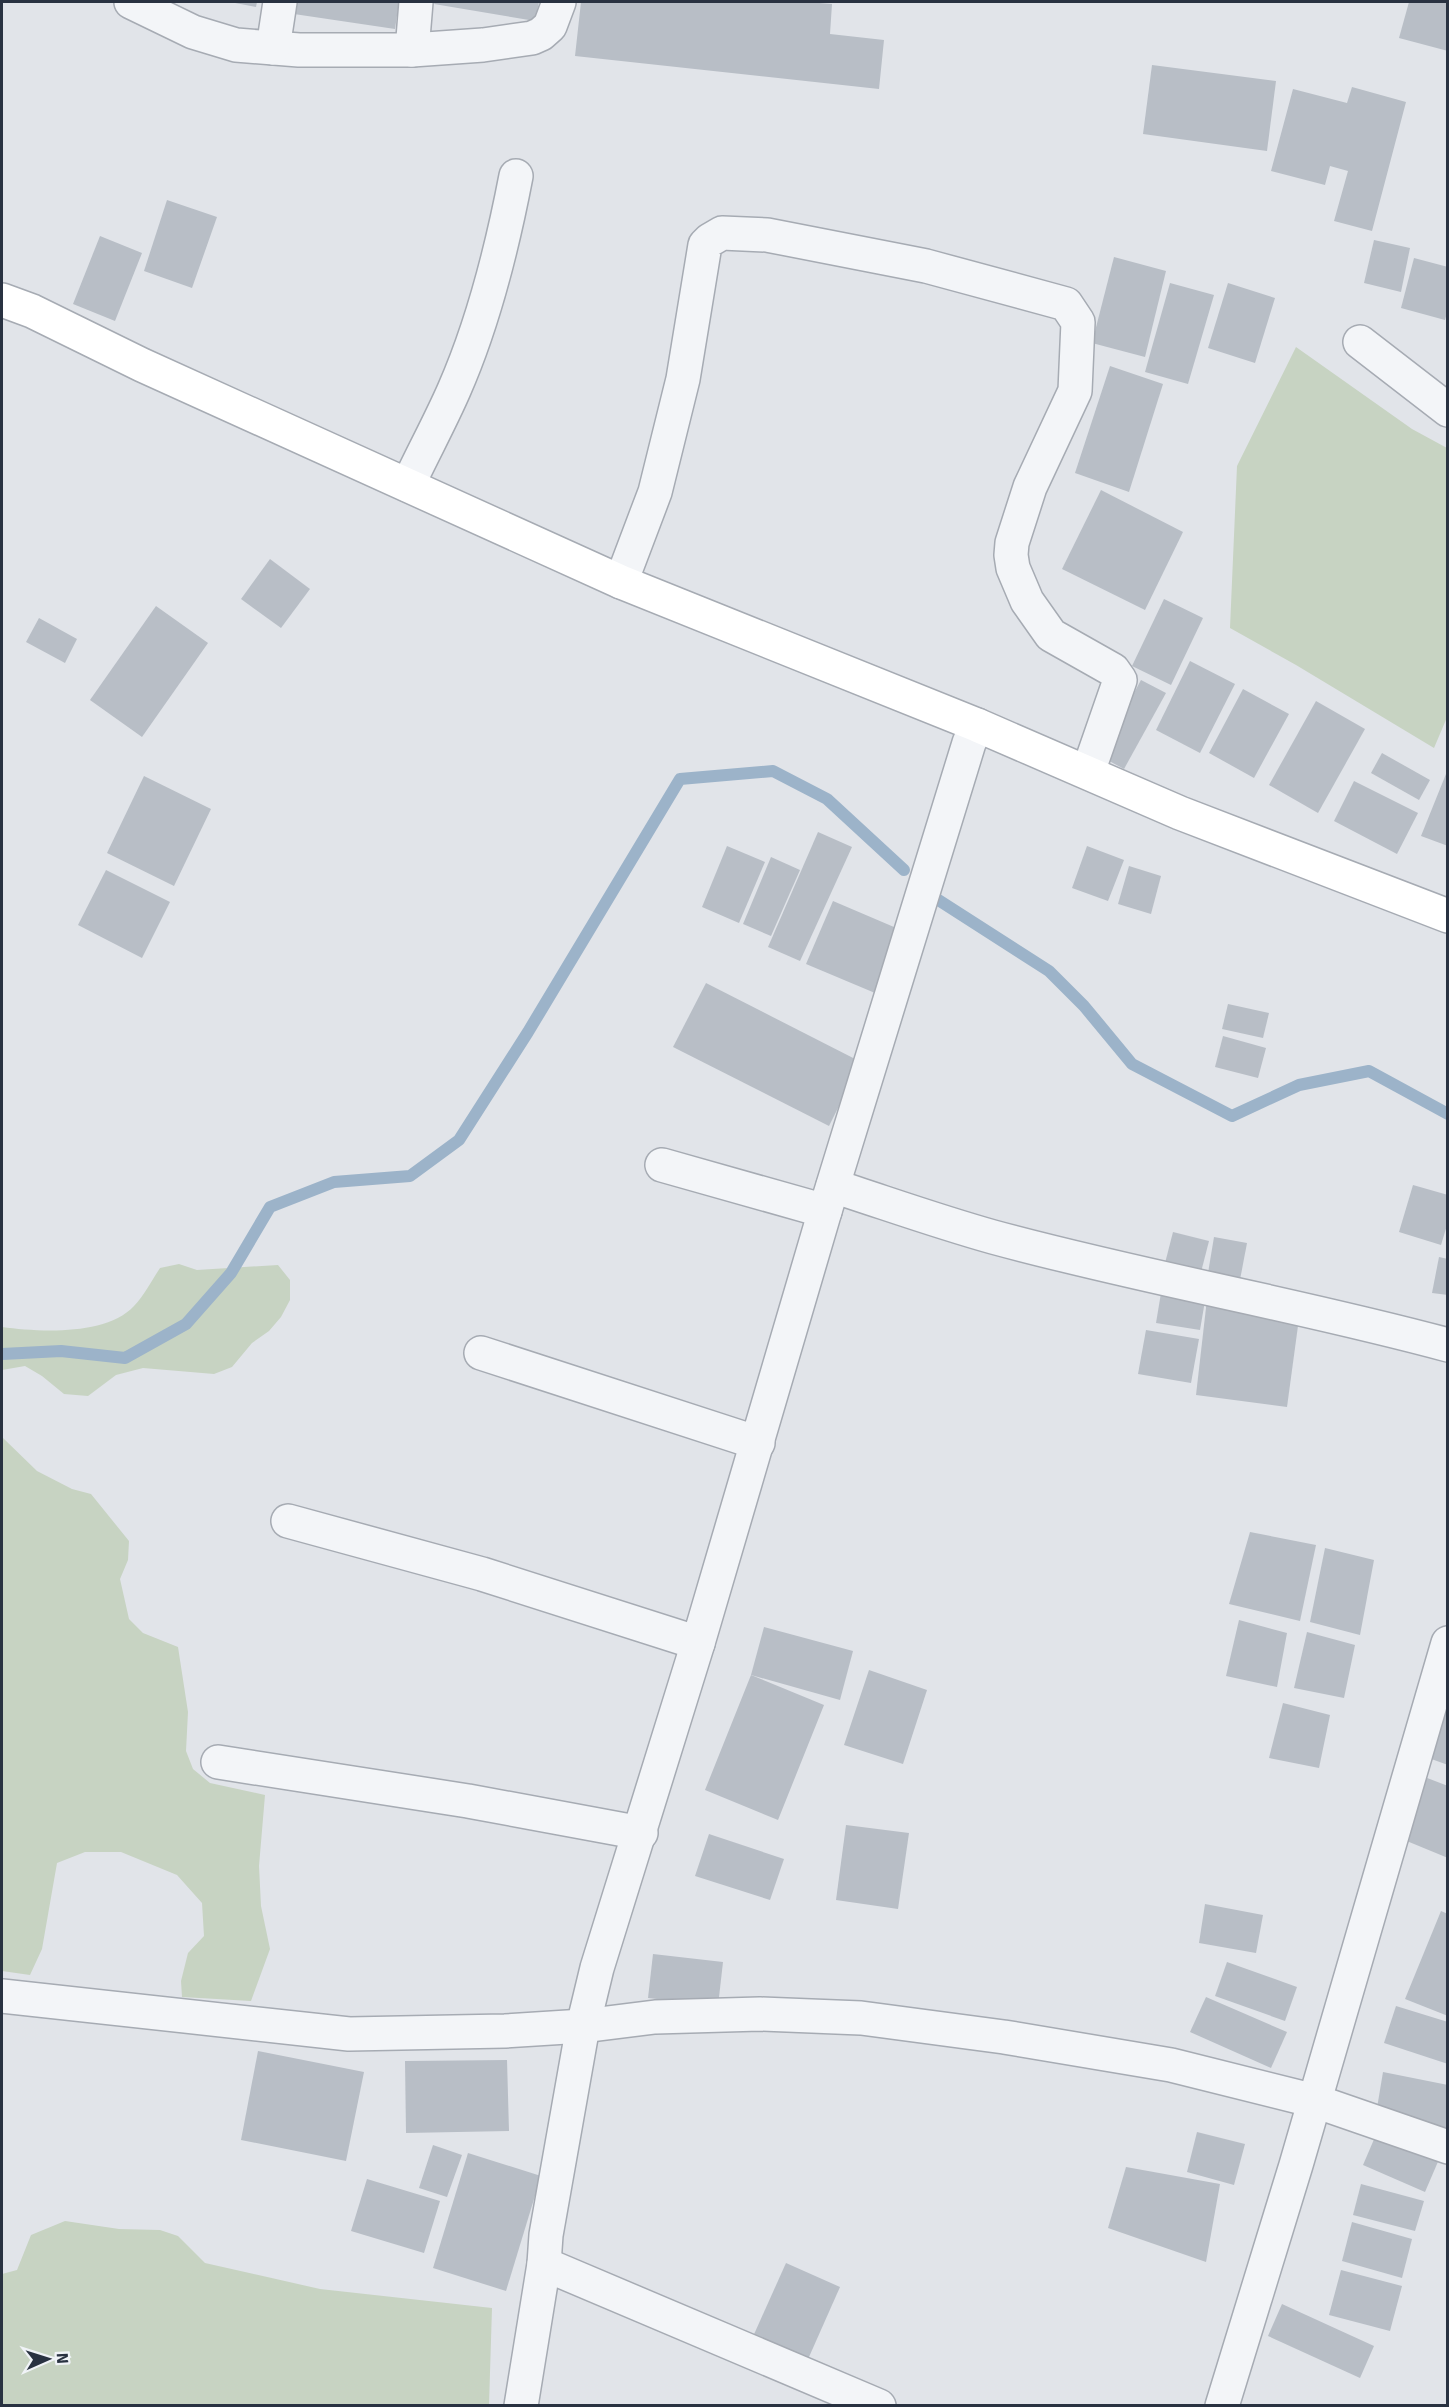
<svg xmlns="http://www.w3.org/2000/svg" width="1449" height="2407" font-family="Signika,sans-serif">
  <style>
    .green { fill: #c7d3c2 }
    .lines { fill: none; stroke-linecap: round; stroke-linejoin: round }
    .stream { stroke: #9cb3c9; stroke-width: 12 }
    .building { fill: #b8bec6 }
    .street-casing { stroke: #a6abb3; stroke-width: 36 }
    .secondary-casing { stroke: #a6abb3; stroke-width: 36 }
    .street { stroke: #f3f5f8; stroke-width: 33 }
    .secondary { stroke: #fff; stroke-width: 33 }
  </style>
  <rect width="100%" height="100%" fill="#e1e4e9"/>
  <!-- green -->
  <g class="green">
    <path d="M1296 347 1412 429 1447 448 1448 715 1434 748 1296 665 1230 628 1237 466Z"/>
    <path d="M179 1264 197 1270 278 1265 290 1280V1300L281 1317 269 1331 252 1343 232 1367 214 1374 143 1368 116 1375 88 1396 64 1394 42 1376 25 1366 2 1370V1327C39 1332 106 1336 134 1306 144 1296 152 1280 160 1268Z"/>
    <path d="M2 1437 37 1471 72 1489 91 1494 129 1541 128 1560 120 1579 129 1619 143 1633 178 1647 188 1712 186 1751 193 1769 210 1783 265 1795 259 1866 261 1906 270 1949 251 2001 182 1997 181 1981 188 1953 204 1936 202 1903 177 1875 121 1852H85L57 1863 42 1949 30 1975 2 1971Z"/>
    <path d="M65 2221 119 2229 160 2230 178 2236 205 2263 320 2289 492 2308 489 2405H2V2274L17 2270 31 2235Z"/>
  </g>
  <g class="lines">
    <!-- stream -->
    <g class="stream">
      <path d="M929 894 1049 971 1084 1006 1132 1064 1232 1116 1299 1085 1369 1071 1448 1114"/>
      <path d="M2 1354 61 1351 125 1358 186 1324 231 1273 270 1207 334 1182 410 1176 459 1140 528 1032 680 779 773 771 827 799 904 870"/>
    </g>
  </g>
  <!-- building -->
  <g class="building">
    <path d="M230 2H257L256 7Z"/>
    <path d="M295 2H399L395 29 294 14Z"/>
    <path d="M435 2H539L535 21 434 4Z"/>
    <path d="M581 2H807L832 4 830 34 884 40 879 89 575 56Z"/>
    <path d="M1409 2H1448V51L1399 38Z"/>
    <path d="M1152 65 1276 81 1267 151 1143 134Z"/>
    <path d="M1352 87 1406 102 1372 231 1334 221 1348 171 1330 166 1325 185 1271 171 1293 89 1347 103Z"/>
    <path d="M167 200 217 217 192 288 144 271Z"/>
    <path d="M100 236 142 253 115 321 73 304Z"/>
    <path d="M1374 240 1410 248 1401 292 1364 283Z"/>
    <path d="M1114 257 1166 271 1145 357 1092 343Z"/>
    <path d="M1414 258 1448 267V309L1445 320 1401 308Z"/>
    <path d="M1170 283 1214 295 1188 384 1145 372Z"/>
    <path d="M1228 283 1275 298 1255 363 1208 348Z"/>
    <path d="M1110 366 1163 384 1129 492 1075 473Z"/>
    <path d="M1101 490 1183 532 1145 610 1062 569Z"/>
    <path d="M270 559 310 589 281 628 241 599Z"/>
    <path d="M1164 599 1203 618 1171 685 1132 666Z"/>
    <path d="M156 606 208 643 142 737 90 700Z"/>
    <path d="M39 618 77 639 65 663 26 642Z"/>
    <path d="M1190 661 1235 684 1200 753 1156 730Z"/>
    <path d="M1141 680 1166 693 1124 769 1100 756Z"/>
    <path d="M1243 689 1289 714 1254 778 1209 753Z"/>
    <path d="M1316 701 1365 729 1318 813 1269 785Z"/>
    <path d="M1382 753 1430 780 1419 800 1371 773Z"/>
    <path d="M1448 769V846L1421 836Z"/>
    <path d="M144 776 211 809 174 886 107 853Z"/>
    <path d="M1354 781 1418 813 1397 854 1334 821Z"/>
    <path d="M818 832 852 847 800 961 768 947Z"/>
    <path d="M727 846 765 862 739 923 702 907Z"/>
    <path d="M1087 846 1124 860 1108 901 1072 888Z"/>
    <path d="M771 857 800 870 771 936 743 924Z"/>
    <path d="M1129 866 1161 876 1151 914 1118 904Z"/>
    <path d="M106 870 170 902 142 958 78 925Z"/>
    <path d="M833 901 901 930 875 993 806 964Z"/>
    <path d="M706 983 861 1062 829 1126 673 1047Z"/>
    <path d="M1228 1004 1269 1013 1263 1038 1222 1029Z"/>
    <path d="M1223 1036 1266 1048 1258 1078 1215 1067Z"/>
    <path d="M1413 1185 1448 1195V1222L1441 1245 1399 1232Z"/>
    <path d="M1173 1232 1209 1241 1199 1280 1163 1271Z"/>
    <path d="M1214 1237 1247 1243 1239 1285 1207 1279Z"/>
    <path d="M1439 1257 1448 1259V1295L1432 1293Z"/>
    <path d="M1162 1287 1206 1295 1200 1330 1156 1323Z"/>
    <path d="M1207 1299 1300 1311 1287 1407 1196 1395Z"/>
    <path d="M1146 1330 1199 1339 1191 1383 1138 1374Z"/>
    <path d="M1250 1532 1316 1545 1300 1621 1229 1604Z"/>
    <path d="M1325 1548 1374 1560 1360 1635 1310 1622Z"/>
    <path d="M1239 1620 1287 1633 1277 1687 1226 1676Z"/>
    <path d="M764 1627 853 1651 840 1700 751 1675Z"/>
    <path d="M1307 1632 1355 1645 1344 1698 1294 1688Z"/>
    <path d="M869 1670 927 1690 903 1764 844 1745Z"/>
    <path d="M751 1675 824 1705 778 1820 705 1790Z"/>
    <path d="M1448 1697V1765L1423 1756Z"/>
    <path d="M1283 1703 1330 1715 1319 1768 1269 1758Z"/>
    <path d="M1422 1776 1448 1786V1858L1397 1837Z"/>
    <path d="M846 1825 909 1833 898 1909 836 1900Z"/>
    <path d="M709 1834 784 1859 770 1900 695 1876Z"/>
    <path d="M1205 1904 1263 1915 1256 1953 1199 1943Z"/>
    <path d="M1441 1911 1448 1914V2016L1405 1999Z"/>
    <path d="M653 1954 723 1962 718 2006 648 1998Z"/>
    <path d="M1227 1962 1297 1987 1285 2021 1215 1996Z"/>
    <path d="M1206 1997 1287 2032 1271 2068 1190 2032Z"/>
    <path d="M1396 2006 1448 2022V2064L1384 2043Z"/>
    <path d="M258 2051 364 2072 346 2161 241 2140Z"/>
    <path d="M507 2060 509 2131 406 2133 405 2061Z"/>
    <path d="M1383 2072 1448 2085V2128L1376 2114Z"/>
    <path d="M1378 2130 1440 2157 1425 2192 1363 2165Z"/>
    <path d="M1197 2132 1245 2144 1234 2185 1187 2172Z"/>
    <path d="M433 2145 462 2155 447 2197 419 2188Z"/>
    <path d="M468 2153 541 2176 506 2291 433 2268Z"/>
    <path d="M1126 2167 1220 2184 1206 2262 1108 2228Z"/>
    <path d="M367 2179 440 2201 424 2253 351 2231Z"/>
    <path d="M1361 2184 1424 2201 1415 2231 1353 2215Z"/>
    <path d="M1352 2222 1412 2239 1402 2278 1342 2261Z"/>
    <path d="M786 2263 840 2287 805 2366 751 2341Z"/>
    <path d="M1341 2270 1402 2286 1390 2331 1329 2315Z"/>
    <path d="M1282 2304 1374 2346 1360 2378 1268 2336Z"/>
  </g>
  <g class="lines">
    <defs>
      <g id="street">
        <path d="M131 2 193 32 236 45 299 50H412L483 45 532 38 541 34 550 26 559 2"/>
        <path d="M273 48 280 2"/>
        <path d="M412 50 416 2"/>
        <path d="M1360 342 1448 410"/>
        <path d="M408 485C423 453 440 422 454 390 484 322 502 249 516 176"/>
        <path d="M621 582 655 492 683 379 705 245 710 240 722 233 767 235 926 266 1066 304 1078 322 1075 391 1030 487 1012 543 1011 555 1013 568 1027 601 1051 635 1113 670 1120 680 1088 772"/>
        <path d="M662 1165 825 1211"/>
        <path d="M833 1186C886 1203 939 1222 993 1237 1143 1278 1297 1304 1448 1345"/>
        <path d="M481 1353 758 1443"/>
        <path d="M288 1521 482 1574 698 1643"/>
        <path d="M218 1762 468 1801 641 1833"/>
        <path d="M2 1996 349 2034 505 2031 583 2026 655 2017 760 2014 861 2018 1004 2037 1171 2065 1315 2101 1448 2147"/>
        <path d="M544 2264 879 2406"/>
        <path d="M521 2406 544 2264 546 2235 583 2026 597 1968 698 1643 825 1211 969 743 977 725"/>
        <path d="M1222 2406 1296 2165 1448 1643"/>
      </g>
      <path id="secondary" d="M2 300 32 311 142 365 621 582 977 725 1180 813 1448 916"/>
    </defs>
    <!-- street casing -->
    <use href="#street" class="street-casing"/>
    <!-- secondary casing -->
    <use href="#secondary" class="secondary-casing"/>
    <!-- street -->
    <use href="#street" class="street"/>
    <!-- secondary -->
    <use href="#secondary" class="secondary"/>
  </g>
  <!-- border -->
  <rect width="1449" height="2407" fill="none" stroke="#293241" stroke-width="6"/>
  <!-- north arrow -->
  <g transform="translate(48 2359) rotate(87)" stroke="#f0f3f7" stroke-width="4.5" paint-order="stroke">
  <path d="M0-4.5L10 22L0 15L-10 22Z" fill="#293241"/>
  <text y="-9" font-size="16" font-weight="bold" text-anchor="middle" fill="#293241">N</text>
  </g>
</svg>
